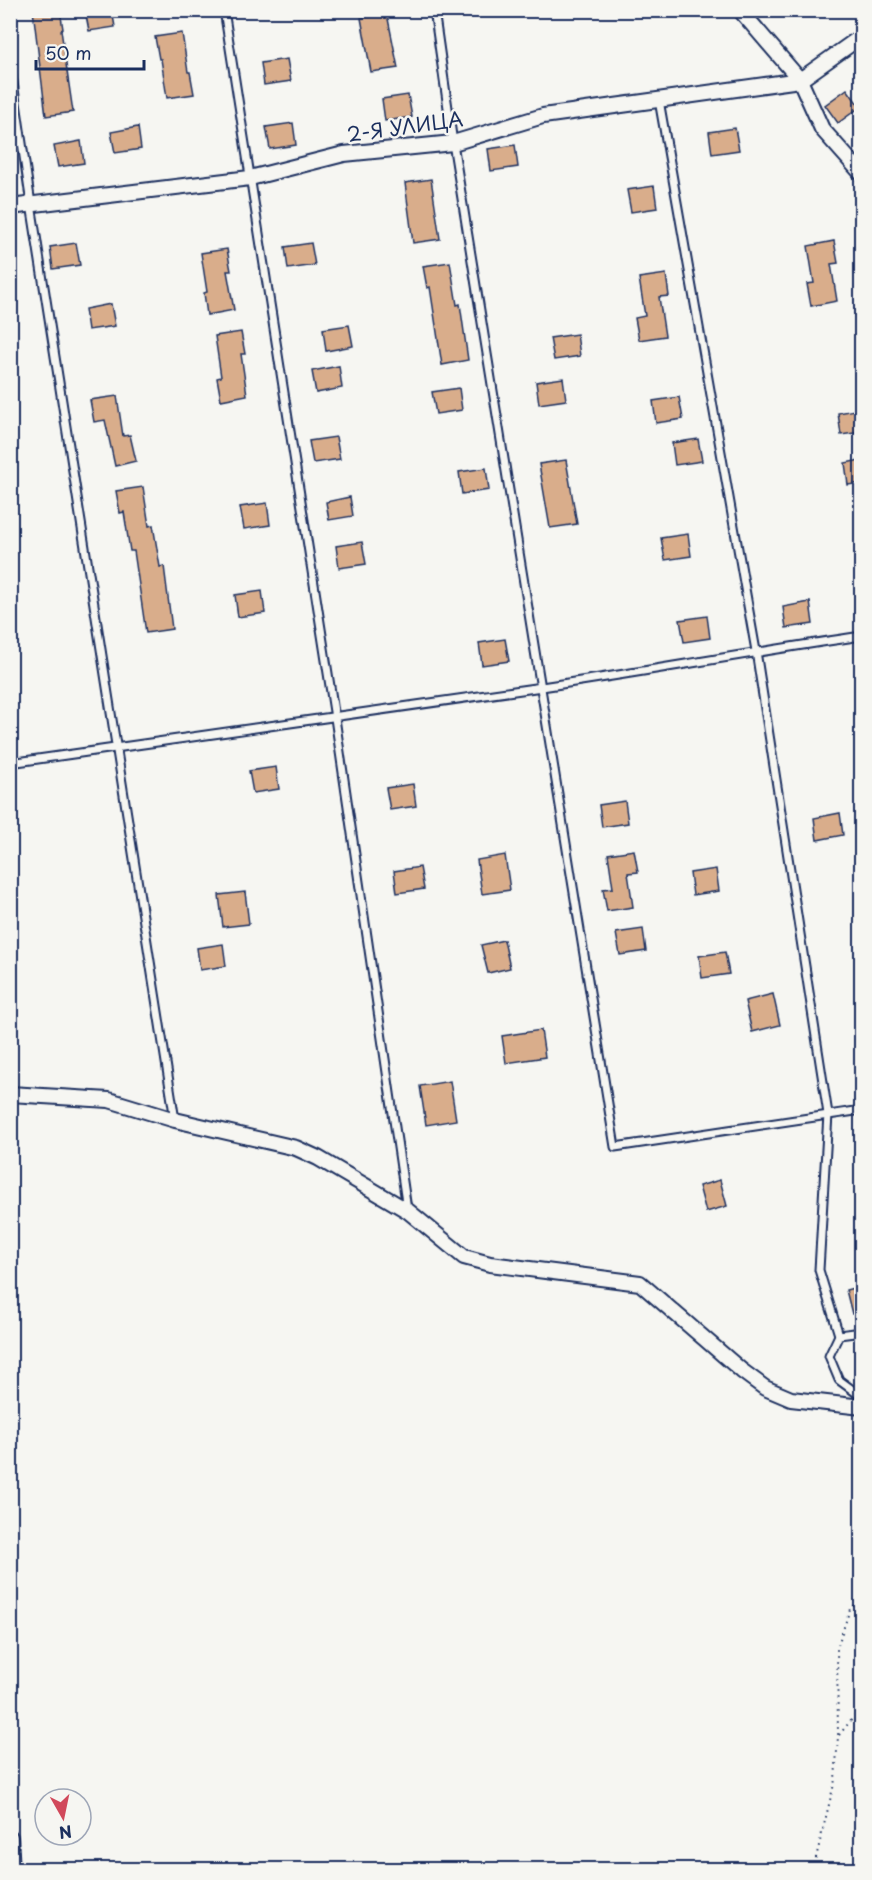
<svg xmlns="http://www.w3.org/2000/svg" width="872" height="1880" font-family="'Playpen Sans',sans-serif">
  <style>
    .building { fill: #d9ad8b; stroke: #1b2f5e; stroke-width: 1.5 }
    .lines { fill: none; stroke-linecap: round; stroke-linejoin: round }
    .service-casing { stroke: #1b2f5e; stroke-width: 11 }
    .minor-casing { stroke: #1b2f5e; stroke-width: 18 }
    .path { stroke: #1b2f5e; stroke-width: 2; stroke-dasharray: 1.5 4.5; stroke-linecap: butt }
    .service { stroke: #f6f6f2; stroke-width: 7 }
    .minor { stroke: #f6f6f2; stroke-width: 14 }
    .labels { text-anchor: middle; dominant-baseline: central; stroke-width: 5; stroke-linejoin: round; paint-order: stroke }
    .street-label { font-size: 20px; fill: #1b2f5e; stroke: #f6f6f2 }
  </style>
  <rect width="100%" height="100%" fill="#f6f6f2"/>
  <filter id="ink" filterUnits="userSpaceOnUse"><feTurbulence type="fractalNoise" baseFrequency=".0167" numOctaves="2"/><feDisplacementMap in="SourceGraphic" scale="12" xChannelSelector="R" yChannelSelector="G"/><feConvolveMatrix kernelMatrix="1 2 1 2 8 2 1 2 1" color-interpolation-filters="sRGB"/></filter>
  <g filter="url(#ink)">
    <!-- building -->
    <g class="building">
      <path d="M33 10H60L63 29 61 30 73 112 46 116Z"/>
      <path d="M85 10H112L115 27 89 31Z"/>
      <path d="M387 14 398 68 371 72 361 18Z"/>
      <path d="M182 33 188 72H190L194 94 167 98 161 59H159L155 37Z"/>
      <path d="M287 59 291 81 264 85 261 63Z"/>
      <path d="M847 89 860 107 838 123 825 105Z"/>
      <path d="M408 95 412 117 385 121 382 99Z"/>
      <path d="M293 123 296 145 270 149 266 127Z"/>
      <path d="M138 127 141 149 115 153 111 132Z"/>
      <path d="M735 128 739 150 712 154 709 132Z"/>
      <path d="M81 141 84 163 58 167 54 146Z"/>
      <path d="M515 145 518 167 491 171 488 149Z"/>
      <path d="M431 179 440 239 413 243 405 183Z"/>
      <path d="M654 186 657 208 631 212 627 190Z"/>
      <path d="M834 241 838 263 831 264 837 301 811 306 807 284 814 283 808 246Z"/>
      <path d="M76 243 80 265 53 269 50 247Z"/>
      <path d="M311 243 315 265 288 269 285 247Z"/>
      <path d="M227 249 231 271H227L234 310 207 315 204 293 207 292 201 253Z"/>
      <path d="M450 262 457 305 460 304 468 360 442 365 430 287 427 288 423 266Z"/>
      <path d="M666 274 669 296 659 297 665 336 639 340 635 318 645 316 639 278Z"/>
      <path d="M111 304 115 326 88 330 85 309Z"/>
      <path d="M349 325 353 346 326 351 323 329Z"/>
      <path d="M241 332 245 354H241L247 395 221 400 217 378 221 377 215 336Z"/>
      <path d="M577 334 580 356 554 360 550 338Z"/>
      <path d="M339 366 342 388 316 393 312 371Z"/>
      <path d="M563 378 566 400 539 404 536 382Z"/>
      <path d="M459 388 462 410 436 414 432 392Z"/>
      <path d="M117 396 123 436 130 435 136 461 115 466 105 420 94 422 90 400Z"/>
      <path d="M679 397 683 419 656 423 653 401Z"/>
      <path d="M861 409V432L841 435 838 413Z"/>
      <path d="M336 437 340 459 313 463 309 441Z"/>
      <path d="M698 439 702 461 675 465 672 443Z"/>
      <path d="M566 460 577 524 550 528 539 464Z"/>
      <path d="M861 460V483L848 485 845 463Z"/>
      <path d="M486 468 489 490 462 494 459 472Z"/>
      <path d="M143 487 149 526 153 525 160 567 164 566 172 629 146 633 134 551H130L124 512 120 513 116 491Z"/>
      <path d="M350 497 353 516 329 520 326 502Z"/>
      <path d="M267 503 270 525 244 529 240 507Z"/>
      <path d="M688 534 691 556 665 560 661 538Z"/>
      <path d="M362 542 366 564 339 568 336 546Z"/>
      <path d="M262 591 265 613 238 617 235 595Z"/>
      <path d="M810 602 813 624 786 628 783 607Z"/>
      <path d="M707 616 710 638 684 642 680 620Z"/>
      <path d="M505 639 509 661 482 665 479 643Z"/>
      <path d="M276 767 279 789 253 793 249 771Z"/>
      <path d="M413 784 416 806 390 810 386 788Z"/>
      <path d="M625 801 628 823 602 827 599 805Z"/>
      <path d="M840 813 843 835 817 840 814 818Z"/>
      <path d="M634 850 638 872 628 873 633 907 607 911 603 889 613 888 608 854Z"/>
      <path d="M505 855 510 890 482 894 477 860Z"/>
      <path d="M420 867 424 889 397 893 394 871Z"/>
      <path d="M716 869 719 891 693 895 690 873Z"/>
      <path d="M245 892 249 924 223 927 219 895Z"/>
      <path d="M643 929 646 951 620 955 616 933Z"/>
      <path d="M504 940 510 968 488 973 481 945Z"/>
      <path d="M223 944 226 966 200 970 197 948Z"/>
      <path d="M725 952 729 974 702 978 699 956Z"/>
      <path d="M773 994 780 1025 752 1032 745 1001Z"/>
      <path d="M541 1030 545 1057 506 1063 502 1036Z"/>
      <path d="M450 1081 456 1120 426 1125 420 1086Z"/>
      <path d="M720 1180 727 1206 706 1212 699 1186Z"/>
      <path d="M861 1286V1312L852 1314 846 1290Z"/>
    </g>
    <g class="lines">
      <defs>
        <g id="service">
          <path d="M224 10 335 718 407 1209"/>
          <path d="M434 10 453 143 615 1147 862 1110"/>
          <path d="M10 62 31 204 175 1120"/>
          <path d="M659 100 756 651 828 1114 819 1270 839 1335"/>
          <path d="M10 763C185 737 360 714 535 688 644 672 752 652 862 636"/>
          <path d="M862 1332 839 1335 829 1356 839 1380 862 1397"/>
        </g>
        <g id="minor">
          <path d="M740 10 800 80 822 129 862 174"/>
          <path d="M10 207 250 178 344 154 453 143 543 116 800 80 862 36"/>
          <path d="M10 1094 109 1100 175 1120 296 1148 318 1158 408 1211 464 1257 490 1264 640 1283 742 1371 765 1388 791 1399 862 1407"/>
          <path d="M10 1837 12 1870"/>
        </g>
      </defs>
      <!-- service casing -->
      <use href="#service" class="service-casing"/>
      <!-- minor casing -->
      <use href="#minor" class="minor-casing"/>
      <!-- path -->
      <g class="path">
        <path d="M839 1735 862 1707"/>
        <path d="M813 1870 835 1780 838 1736 837 1648 850 1609 862 1600"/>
      </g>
      <!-- service -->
      <use href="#service" class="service"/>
      <!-- minor -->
      <use href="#minor" class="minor"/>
    </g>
  </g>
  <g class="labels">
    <!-- street labels -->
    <g class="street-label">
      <text transform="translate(405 126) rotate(-8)">2-Я УЛИЦА</text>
    </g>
  </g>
  <!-- margin -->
  <rect width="872" height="1880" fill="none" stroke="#f6f6f2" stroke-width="36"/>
  <rect x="18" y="18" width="836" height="1844" fill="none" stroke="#1b2f5e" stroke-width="2" filter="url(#ink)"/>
  <!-- north arrow -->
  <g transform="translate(63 1817) rotate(171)"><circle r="28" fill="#f6f6f2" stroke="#9ea6b7" stroke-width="1.5"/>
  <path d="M0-4.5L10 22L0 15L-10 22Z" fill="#d1495b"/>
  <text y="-9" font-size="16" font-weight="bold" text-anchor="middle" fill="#1b2f5e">N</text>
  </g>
  <!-- scale -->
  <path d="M36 60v9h108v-9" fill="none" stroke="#1b2f5e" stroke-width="3"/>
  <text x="45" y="60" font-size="18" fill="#1b2f5e" stroke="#f6f6f2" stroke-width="4.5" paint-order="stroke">50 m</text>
</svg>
